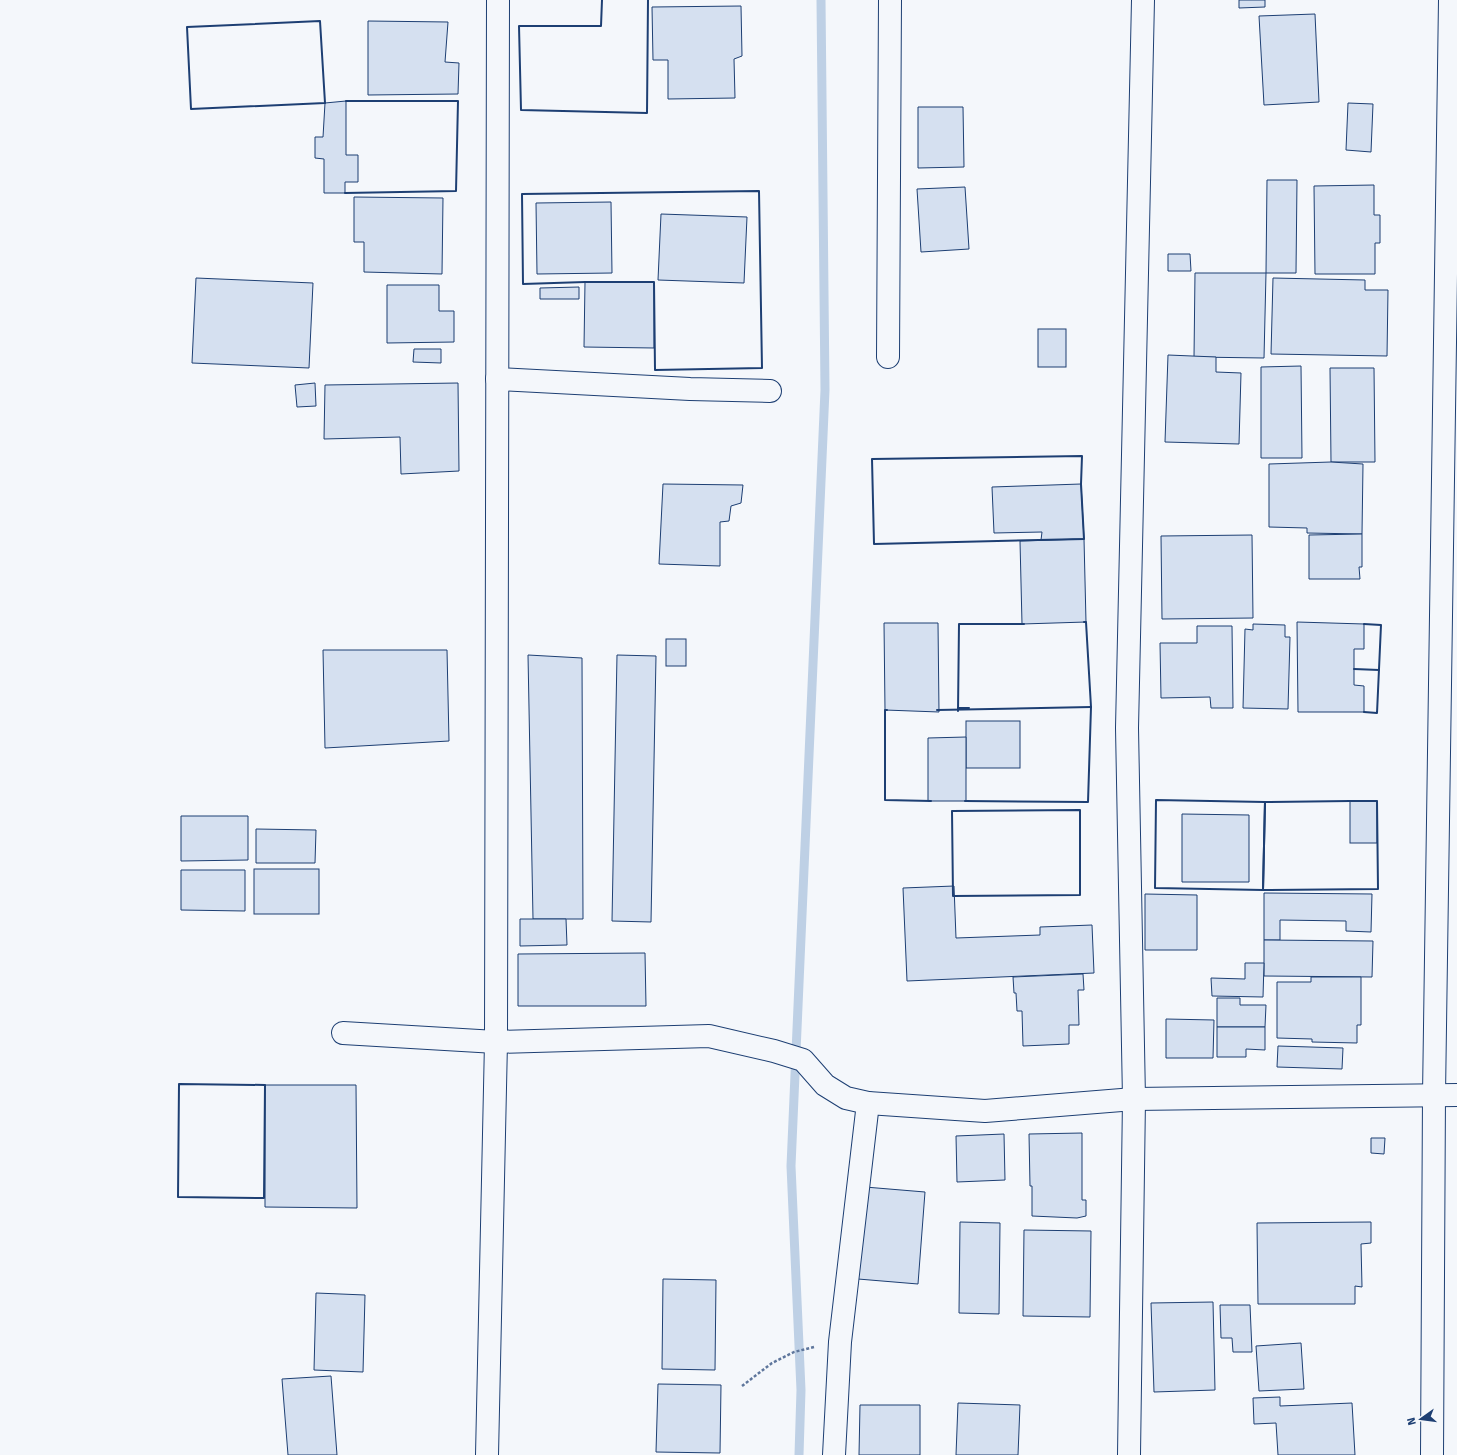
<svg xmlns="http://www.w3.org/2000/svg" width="1457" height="1455" font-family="'Fira Sans',sans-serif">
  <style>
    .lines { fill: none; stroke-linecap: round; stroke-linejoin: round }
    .stream { stroke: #bed0e5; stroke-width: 9 }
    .building { fill: #d5e0f0; stroke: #1d3f73 }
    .minor-casing { stroke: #1d3f73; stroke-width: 24 }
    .path { stroke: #5e769c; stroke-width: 2.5; stroke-dasharray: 3 2; stroke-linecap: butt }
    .minor { stroke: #f4f7fb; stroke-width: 22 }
    .wall { stroke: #1d3f73; stroke-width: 2 }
  </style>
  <rect width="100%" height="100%" fill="#f4f7fb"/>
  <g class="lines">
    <!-- stream -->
    <path class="stream" d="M799 1455 801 1390 791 1166 825 390 821 0"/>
  </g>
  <!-- building -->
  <g class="building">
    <path d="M1239 0H1265V7L1239 8Z"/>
    <path d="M741 6 742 56 734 59 735 98 668 99V60H653L652 7Z"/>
    <path d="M1315 14 1319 102 1264 105 1259 16Z"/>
    <path d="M368 21 448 22 445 62 459 63 458 94 368 95Z"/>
    <path d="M346 101V155H358V182H345V193H324V159L315 158V137H323L325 103Z"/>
    <path d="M1348 103 1373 104 1371 152 1346 150Z"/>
    <path d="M918 107H963L964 167 918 168Z"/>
    <path d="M1267 180H1297L1296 273H1266Z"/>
    <path d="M1374 185V215H1380V243H1375V274H1315L1314 186Z"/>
    <path d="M965 187 969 249 921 252 917 189Z"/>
    <path d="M354 197 443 198 442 274 364 272V242H354Z"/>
    <path d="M611 202 612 273 537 274 536 203Z"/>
    <path d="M661 214 747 217 744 283 658 280Z"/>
    <path d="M1168 254H1190L1191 271H1168Z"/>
    <path d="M1195 273H1266L1264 358 1194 357Z"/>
    <path d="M196 278 313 283 309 368 192 363Z"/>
    <path d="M1273 278 1365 280V290H1388L1387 356 1271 354Z"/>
    <path d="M585 282H654V348L584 347Z"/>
    <path d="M387 285H439V311H454V342L387 343Z"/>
    <path d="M579 287V299H540V288Z"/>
    <rect x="1038" y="329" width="28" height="38"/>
    <path d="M414 349H441V363L413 362Z"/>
    <path d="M1168 355 1216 357V372L1241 373 1239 444 1165 442Z"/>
    <path d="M1301 366 1302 458H1261V367Z"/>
    <path d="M1330 368H1374L1375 462H1331Z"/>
    <path d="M315 383 316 406 297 407 295 385Z"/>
    <path d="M458 383 459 471 401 474 400 437 324 439 325 385Z"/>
    <path d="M1331 462 1363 464 1362 534 1307 533V528L1269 527V464Z"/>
    <path d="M663 484 743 485 741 503 731 506 729 521 720 522V566L659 564Z"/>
    <path d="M1081 484 1084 539 1041 540 1042 532 994 533 992 487Z"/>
    <path d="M1362 534V567H1359L1360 579H1309V535Z"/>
    <path d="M1252 535 1253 618 1162 619 1161 536Z"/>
    <path d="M1084 539 1086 622 1022 624 1020 541Z"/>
    <path d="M1297 622 1364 624V649H1354V685L1364 686V712H1298Z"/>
    <path d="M884 623H938L939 712 885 710Z"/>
    <path d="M1253 624 1285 625V637H1290L1288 709 1243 708 1245 629 1253 630Z"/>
    <path d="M1197 626H1232L1233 708H1211L1210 697 1161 698 1160 643H1197Z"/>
    <rect x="666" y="639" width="20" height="27"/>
    <path d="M323 650H447L449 741 325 748Z"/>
    <path d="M528 655 582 658 583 919H533Z"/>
    <path d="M617 655 656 656 651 922 612 921Z"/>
    <rect x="966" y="721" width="54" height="47"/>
    <path d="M966 737V801H928V738Z"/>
    <rect x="1350" y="801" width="27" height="42"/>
    <path d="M1182 814 1249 815V882H1182Z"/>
    <path d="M181 816H248V860L181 861Z"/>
    <path d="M256 829 316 830 315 863H256Z"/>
    <rect x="254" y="869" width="65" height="45"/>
    <path d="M181 870H245V911L181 910Z"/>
    <path d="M954 886 956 938 1040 935V927L1092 925 1094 973 907 981 903 888Z"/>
    <path d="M1264 893 1372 894 1371 932 1346 931V921L1280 920V940H1264Z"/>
    <path d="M1145 894 1197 895V950H1145Z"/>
    <path d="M520 919H566L567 945 520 946Z"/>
    <path d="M1264 940 1373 941 1372 977 1264 976Z"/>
    <path d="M645 953 646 1006H518V954Z"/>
    <path d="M1245 963H1264L1263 997 1212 996 1211 978 1245 979Z"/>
    <path d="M1083 974 1084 990H1078L1079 1025H1069V1044L1023 1046 1022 1011H1017L1016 993H1014L1013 977Z"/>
    <path d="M1311 977H1361V1025H1357V1043L1312 1042V1039L1277 1038V982H1311Z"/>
    <path d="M1217 998H1240V1005H1266L1265 1027H1217Z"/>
    <path d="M1166 1019 1214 1020 1213 1058H1166Z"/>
    <path d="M1217 1027H1265V1050L1246 1049V1057H1217Z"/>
    <path d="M1278 1046 1343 1048 1342 1069 1277 1067Z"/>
    <path d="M265 1085H356L357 1208 265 1207Z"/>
    <path d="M1082 1133V1200H1086V1216L1077 1218 1032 1216V1186H1030L1029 1134Z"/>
    <path d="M1004 1134 1005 1180 957 1182 956 1136Z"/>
    <path d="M1371 1138H1385L1384 1154 1371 1153Z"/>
    <path d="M865 1187 925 1192 918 1284 858 1279Z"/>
    <path d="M960 1222 1000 1223 999 1314 959 1313Z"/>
    <path d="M1371 1222V1243L1361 1244 1362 1287 1355 1286V1304H1258L1257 1223Z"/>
    <path d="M1024 1230 1091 1231 1090 1317 1023 1316Z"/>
    <path d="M663 1279 716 1280 715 1370 662 1369Z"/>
    <path d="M316 1293 365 1295 363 1372 314 1370Z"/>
    <path d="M1213 1302 1215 1390 1154 1392 1151 1303Z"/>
    <path d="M1220 1305H1250L1252 1352H1233L1232 1338H1221Z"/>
    <path d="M1301 1343 1304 1389 1259 1391 1256 1346Z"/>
    <path d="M331 1376 337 1455H288L282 1379Z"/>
    <path d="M658 1384 721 1385 720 1453 656 1452Z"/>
    <path d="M1280 1397V1406L1352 1403 1355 1455H1278L1276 1423 1254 1424 1253 1398Z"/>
    <path d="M958 1403 1020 1405 1018 1455H956Z"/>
    <path d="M860 1405H920V1455H859Z"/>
  </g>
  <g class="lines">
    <defs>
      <g id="minor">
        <path d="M888 357 890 0"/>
        <path d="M497 379 690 389 770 391"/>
        <path d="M343 1033 496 1042 709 1036 774 1051 803 1060 825 1085 846 1098 868 1103 985 1111 1134 1099 1457 1095"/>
        <path d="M487 1455 496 1042 498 0"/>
        <path d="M834 1455 840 1342 868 1103"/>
        <path d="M1129 1455 1134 1099 1127 728 1143 0"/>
        <path d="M1432 1455 1434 1095 1450 0"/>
      </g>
    </defs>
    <!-- minor casing -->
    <use href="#minor" class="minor-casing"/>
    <!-- path -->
    <path class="path" d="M742 1386 772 1363 794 1352 814 1347"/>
    <!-- minor -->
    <use href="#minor" class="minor"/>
    <!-- wall -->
    <g class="wall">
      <path d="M602 0 601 26H519L521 110 647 113 648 0"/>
      <path d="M320 21 325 103 191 109 187 27Z"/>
      <path d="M759 191 762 368 655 370 654 282H585L523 284 522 194Z"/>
      <path d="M345 193 456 191 458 101H346"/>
      <path d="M1082 456 1081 484 1084 539 874 544 872 459Z"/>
      <path d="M1354 669 1379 670"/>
      <path d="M958 708H969"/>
      <path d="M887 710H885V800L931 801"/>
      <path d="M937 710 1091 707"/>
      <path d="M958 711 959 624H1024"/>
      <path d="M1364 712 1377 713 1381 625 1364 624"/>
      <path d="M1156 800 1265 802 1263 890 1155 888Z"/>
      <path d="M965 801 1088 802 1091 707 1086 622H1084"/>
      <path d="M1350 801H1377L1378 889 1263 890 1265 802Z"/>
      <path d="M1080 810V895L953 896 952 811Z"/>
      <path d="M179 1084 265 1085 264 1198 178 1197Z"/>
    </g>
  </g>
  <!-- north arrow -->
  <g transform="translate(1421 1419) rotate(256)" stroke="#f4f7fb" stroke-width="3" paint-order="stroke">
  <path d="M0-3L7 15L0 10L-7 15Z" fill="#1d3f73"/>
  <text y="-6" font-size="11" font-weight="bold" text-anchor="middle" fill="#1d3f73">N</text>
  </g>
</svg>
